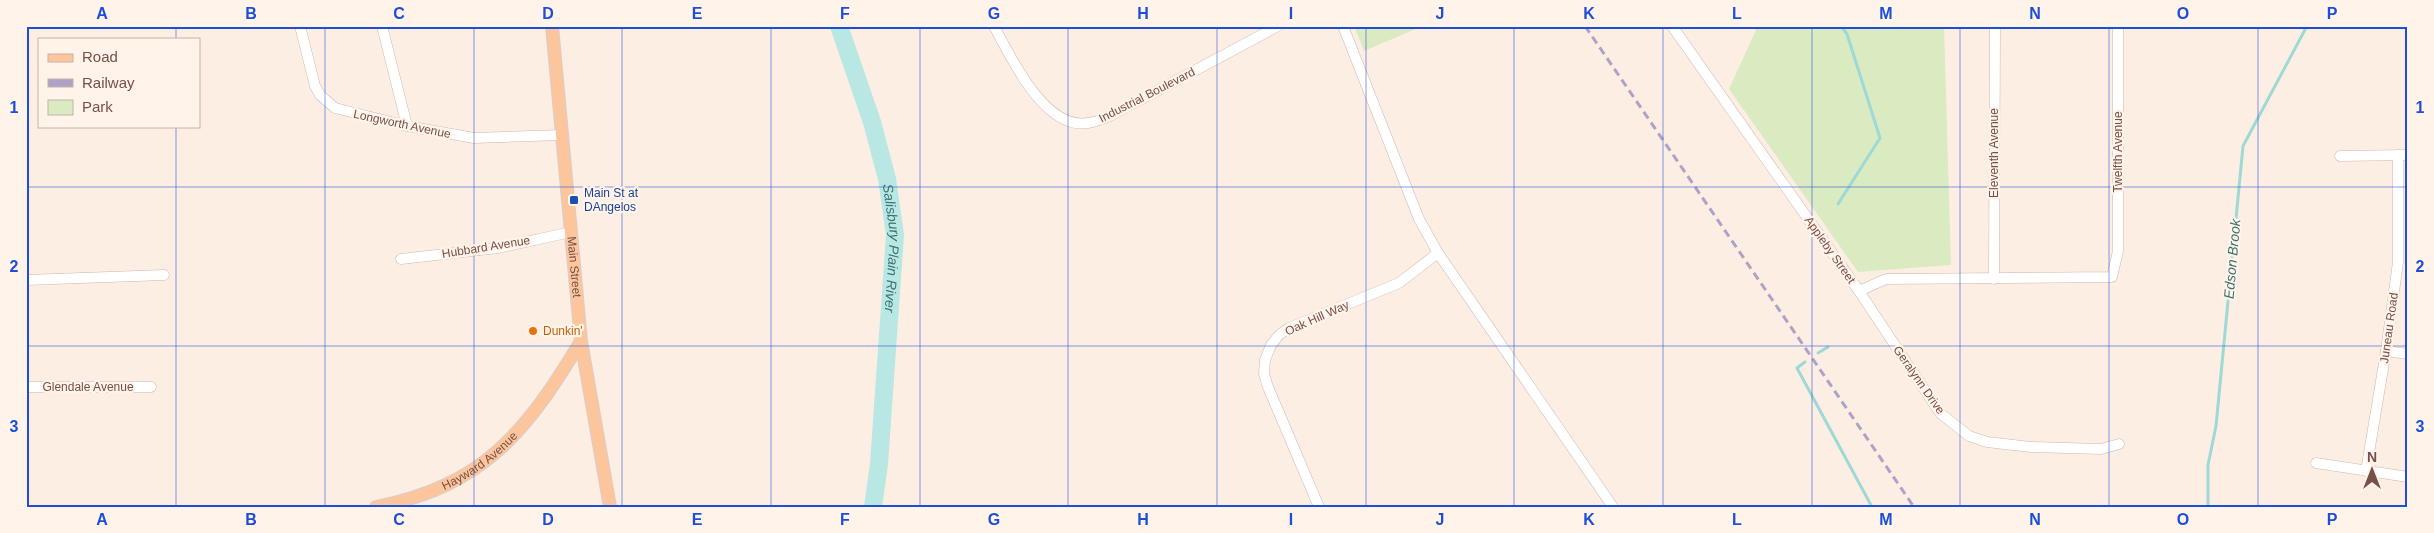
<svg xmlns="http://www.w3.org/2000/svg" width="2434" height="533" font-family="Helvetica,sans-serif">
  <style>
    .green { fill: #daebc2 }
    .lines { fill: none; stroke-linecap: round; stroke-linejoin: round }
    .stream { stroke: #9ed9d6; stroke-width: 3 }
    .river { stroke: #b8e7e4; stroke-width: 18 }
    .minor-casing { stroke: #d0b6ad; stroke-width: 11 }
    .major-casing { stroke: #d9cecc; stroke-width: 14 }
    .minor { stroke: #fff; stroke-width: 10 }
    .major { stroke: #fcc59b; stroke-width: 12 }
    .rail { stroke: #aea2c6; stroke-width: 3; stroke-dasharray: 8 5; stroke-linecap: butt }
    .grid { fill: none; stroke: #1d4ed8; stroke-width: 1; stroke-opacity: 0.55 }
    .transit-dot { fill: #1a4fb4; stroke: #fff3ea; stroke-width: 2 }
    .food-dot { fill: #e8710a; stroke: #fff3ea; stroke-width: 2 }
    .labels { text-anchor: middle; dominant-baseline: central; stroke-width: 4.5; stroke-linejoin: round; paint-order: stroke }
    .street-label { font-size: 12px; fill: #765049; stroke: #fff3ea }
    .transit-label { font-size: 12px; fill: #164399; stroke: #fff3ea; text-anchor: start }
    .food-label { font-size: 12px; fill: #c56008; stroke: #fff3ea; text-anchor: start }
    .water-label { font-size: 14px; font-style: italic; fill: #3a7472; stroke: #fff3ea }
    .neatline { fill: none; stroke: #1d4ed8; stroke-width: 2 }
    .grid-label { font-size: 16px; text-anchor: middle; font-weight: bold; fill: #1d4ed8 }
  </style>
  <rect width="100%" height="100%" fill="#fdeee4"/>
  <!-- green -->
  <g class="green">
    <path d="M1354 26H1423L1364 51Z"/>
    <path d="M1754 26H1944L1951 265 1858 272 1729 89 1756 30Z"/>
  </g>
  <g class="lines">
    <!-- stream -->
    <g class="stream">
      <path d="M1838 204 1880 138 1847 34 1841 26"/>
      <path d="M1818 353 1828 347"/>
      <path d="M1805 362 1797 368 1872 507"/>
      <path d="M2208 507V465L2216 426 2243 146 2307 26"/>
    </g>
    <!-- river -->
    <path class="river" id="s1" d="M839 26 872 122 887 179 895 235 879 464 873 507"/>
    <defs>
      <g id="minor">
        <path d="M300 26 315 86 320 95 335 108 407 126 474 138 562 135"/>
        <path d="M382 26 407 126"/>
        <path d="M994 26C1010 56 1045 131 1088 123 1096 122 1103 119 1110 116L1278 26"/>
        <path d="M1343 26 1419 219 1438 253 1613 507"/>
        <path d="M1672 26 1859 291 1886 279 2112 277 2118 251V26"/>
        <path d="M2340 156 2408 155"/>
        <path d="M401 259 498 248 571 232"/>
        <path d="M1994 279 1995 26"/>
        <path d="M26 280 164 275"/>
        <path d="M1859 291 1940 413 1969 436 1987 442 2031 447 2101 449 2119 444"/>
        <path d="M2386 351 2408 354"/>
        <path d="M26 387H151"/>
        <path d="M2316 463 2408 477"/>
        <path d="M2366 471 2386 351 2398 262V155"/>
        <path d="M1319 507 1268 387 1264 374 1265 360 1271 345 1279 335 1289 328 1399 283 1438 253"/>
      </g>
      <g id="major">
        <path id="s2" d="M552 26 581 341 610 507"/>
        <path id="s3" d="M376 507C484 486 527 431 581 341"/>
      </g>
    </defs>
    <!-- minor casing -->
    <use href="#minor" class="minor-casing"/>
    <!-- major casing -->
    <use href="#major" class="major-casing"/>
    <!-- minor -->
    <use href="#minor" class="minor"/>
    <!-- major -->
    <use href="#major" class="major"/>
    <!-- rail -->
    <path class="rail" d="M1585 26 1914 507"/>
  </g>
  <!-- grid -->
  <path class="grid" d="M176 26V39M325 26V507M474 26V507M622 26V507M771 26V507M920 26V507M1068 26V507M1217 26V507M1366 26V507M1514 26V507M1663 26V507M1812 26V507M1960 26V507M2109 26V507M2258 26V507M176 126V507M26 187H2408M26 346H2408"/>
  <!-- markers -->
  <rect class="transit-dot" x="569" y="195" width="10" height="10" rx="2.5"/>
  <circle class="food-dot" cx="533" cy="331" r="5"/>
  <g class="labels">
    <!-- street labels -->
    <g class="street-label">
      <text transform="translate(1147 95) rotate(-27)">Industrial Boulevard</text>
      <text transform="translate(402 124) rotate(12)">Longworth Avenue</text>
      <text transform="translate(2118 152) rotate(-90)">Twelfth Avenue</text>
      <text transform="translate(1994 153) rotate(-90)">Eleventh Avenue</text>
      <text transform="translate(486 247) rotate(-9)">Hubbard Avenue</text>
      <text transform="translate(1830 250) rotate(55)">Appleby Street</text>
      <text stroke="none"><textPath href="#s2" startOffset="242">Main Street</textPath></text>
      <text transform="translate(1317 318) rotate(-24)">Oak Hill Way</text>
      <text transform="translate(2389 328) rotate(-82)">Juneau Road</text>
      <text transform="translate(1919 380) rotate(55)">Geralynn Drive</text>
      <text x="88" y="387">Glendale Avenue</text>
      <text stroke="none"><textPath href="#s3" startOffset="115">Hayward Avenue</textPath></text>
    </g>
    <!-- transit labels -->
    <g class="transit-label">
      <text x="584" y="193">Main St at<tspan x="584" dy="14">DAngelos</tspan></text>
    </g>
    <!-- food labels -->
    <g class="food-label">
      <text x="543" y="331">Dunkin'</text>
    </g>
    <!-- water labels -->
    <g class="water-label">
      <text stroke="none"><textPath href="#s1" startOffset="230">Salisbury Plain River</textPath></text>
      <text transform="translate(2232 259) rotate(-85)">Edson Brook</text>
    </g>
  </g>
  <!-- border -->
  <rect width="2434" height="533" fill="none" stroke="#fff3ea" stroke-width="55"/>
  <!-- legend -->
  <rect x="38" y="38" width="162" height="90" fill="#fff3ea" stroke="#c8b2aa"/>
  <rect x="48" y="54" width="25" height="8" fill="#fcc59b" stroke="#c8b2aa"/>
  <text x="82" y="62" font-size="15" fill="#765049">Road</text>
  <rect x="48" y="79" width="25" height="8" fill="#aea2c6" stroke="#c8b2aa"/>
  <text x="82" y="88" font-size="15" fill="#765049">Railway</text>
  <rect x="48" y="100" width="25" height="15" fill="#daebc2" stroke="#c8b2aa"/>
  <text x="82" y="112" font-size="15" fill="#765049">Park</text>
  <!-- north arrow -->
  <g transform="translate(2372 470)" stroke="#fff3ea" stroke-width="4" paint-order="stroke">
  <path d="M0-4L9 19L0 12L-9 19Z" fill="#765049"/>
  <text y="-8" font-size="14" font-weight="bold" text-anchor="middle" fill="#765049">N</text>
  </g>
  <rect x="28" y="28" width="2378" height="478" class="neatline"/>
  <g class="grid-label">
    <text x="102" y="19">A</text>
    <text x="251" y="19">B</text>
    <text x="399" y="19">C</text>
    <text x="548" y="19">D</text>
    <text x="697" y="19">E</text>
    <text x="845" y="19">F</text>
    <text x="994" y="19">G</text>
    <text x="1143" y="19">H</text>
    <text x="1291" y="19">I</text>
    <text x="1440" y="19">J</text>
    <text x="1589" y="19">K</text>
    <text x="1737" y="19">L</text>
    <text x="1886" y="19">M</text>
    <text x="2035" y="19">N</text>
    <text x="2183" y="19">O</text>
    <text x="2332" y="19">P</text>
    <text x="14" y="113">1</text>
    <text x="2420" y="113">1</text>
    <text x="14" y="272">2</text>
    <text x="2420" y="272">2</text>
    <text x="14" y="432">3</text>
    <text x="2420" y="432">3</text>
    <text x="102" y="525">A</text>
    <text x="251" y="525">B</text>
    <text x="399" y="525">C</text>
    <text x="548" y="525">D</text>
    <text x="697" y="525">E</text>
    <text x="845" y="525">F</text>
    <text x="994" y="525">G</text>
    <text x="1143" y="525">H</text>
    <text x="1291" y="525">I</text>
    <text x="1440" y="525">J</text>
    <text x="1589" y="525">K</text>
    <text x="1737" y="525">L</text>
    <text x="1886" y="525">M</text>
    <text x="2035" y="525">N</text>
    <text x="2183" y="525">O</text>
    <text x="2332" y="525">P</text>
  </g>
</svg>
